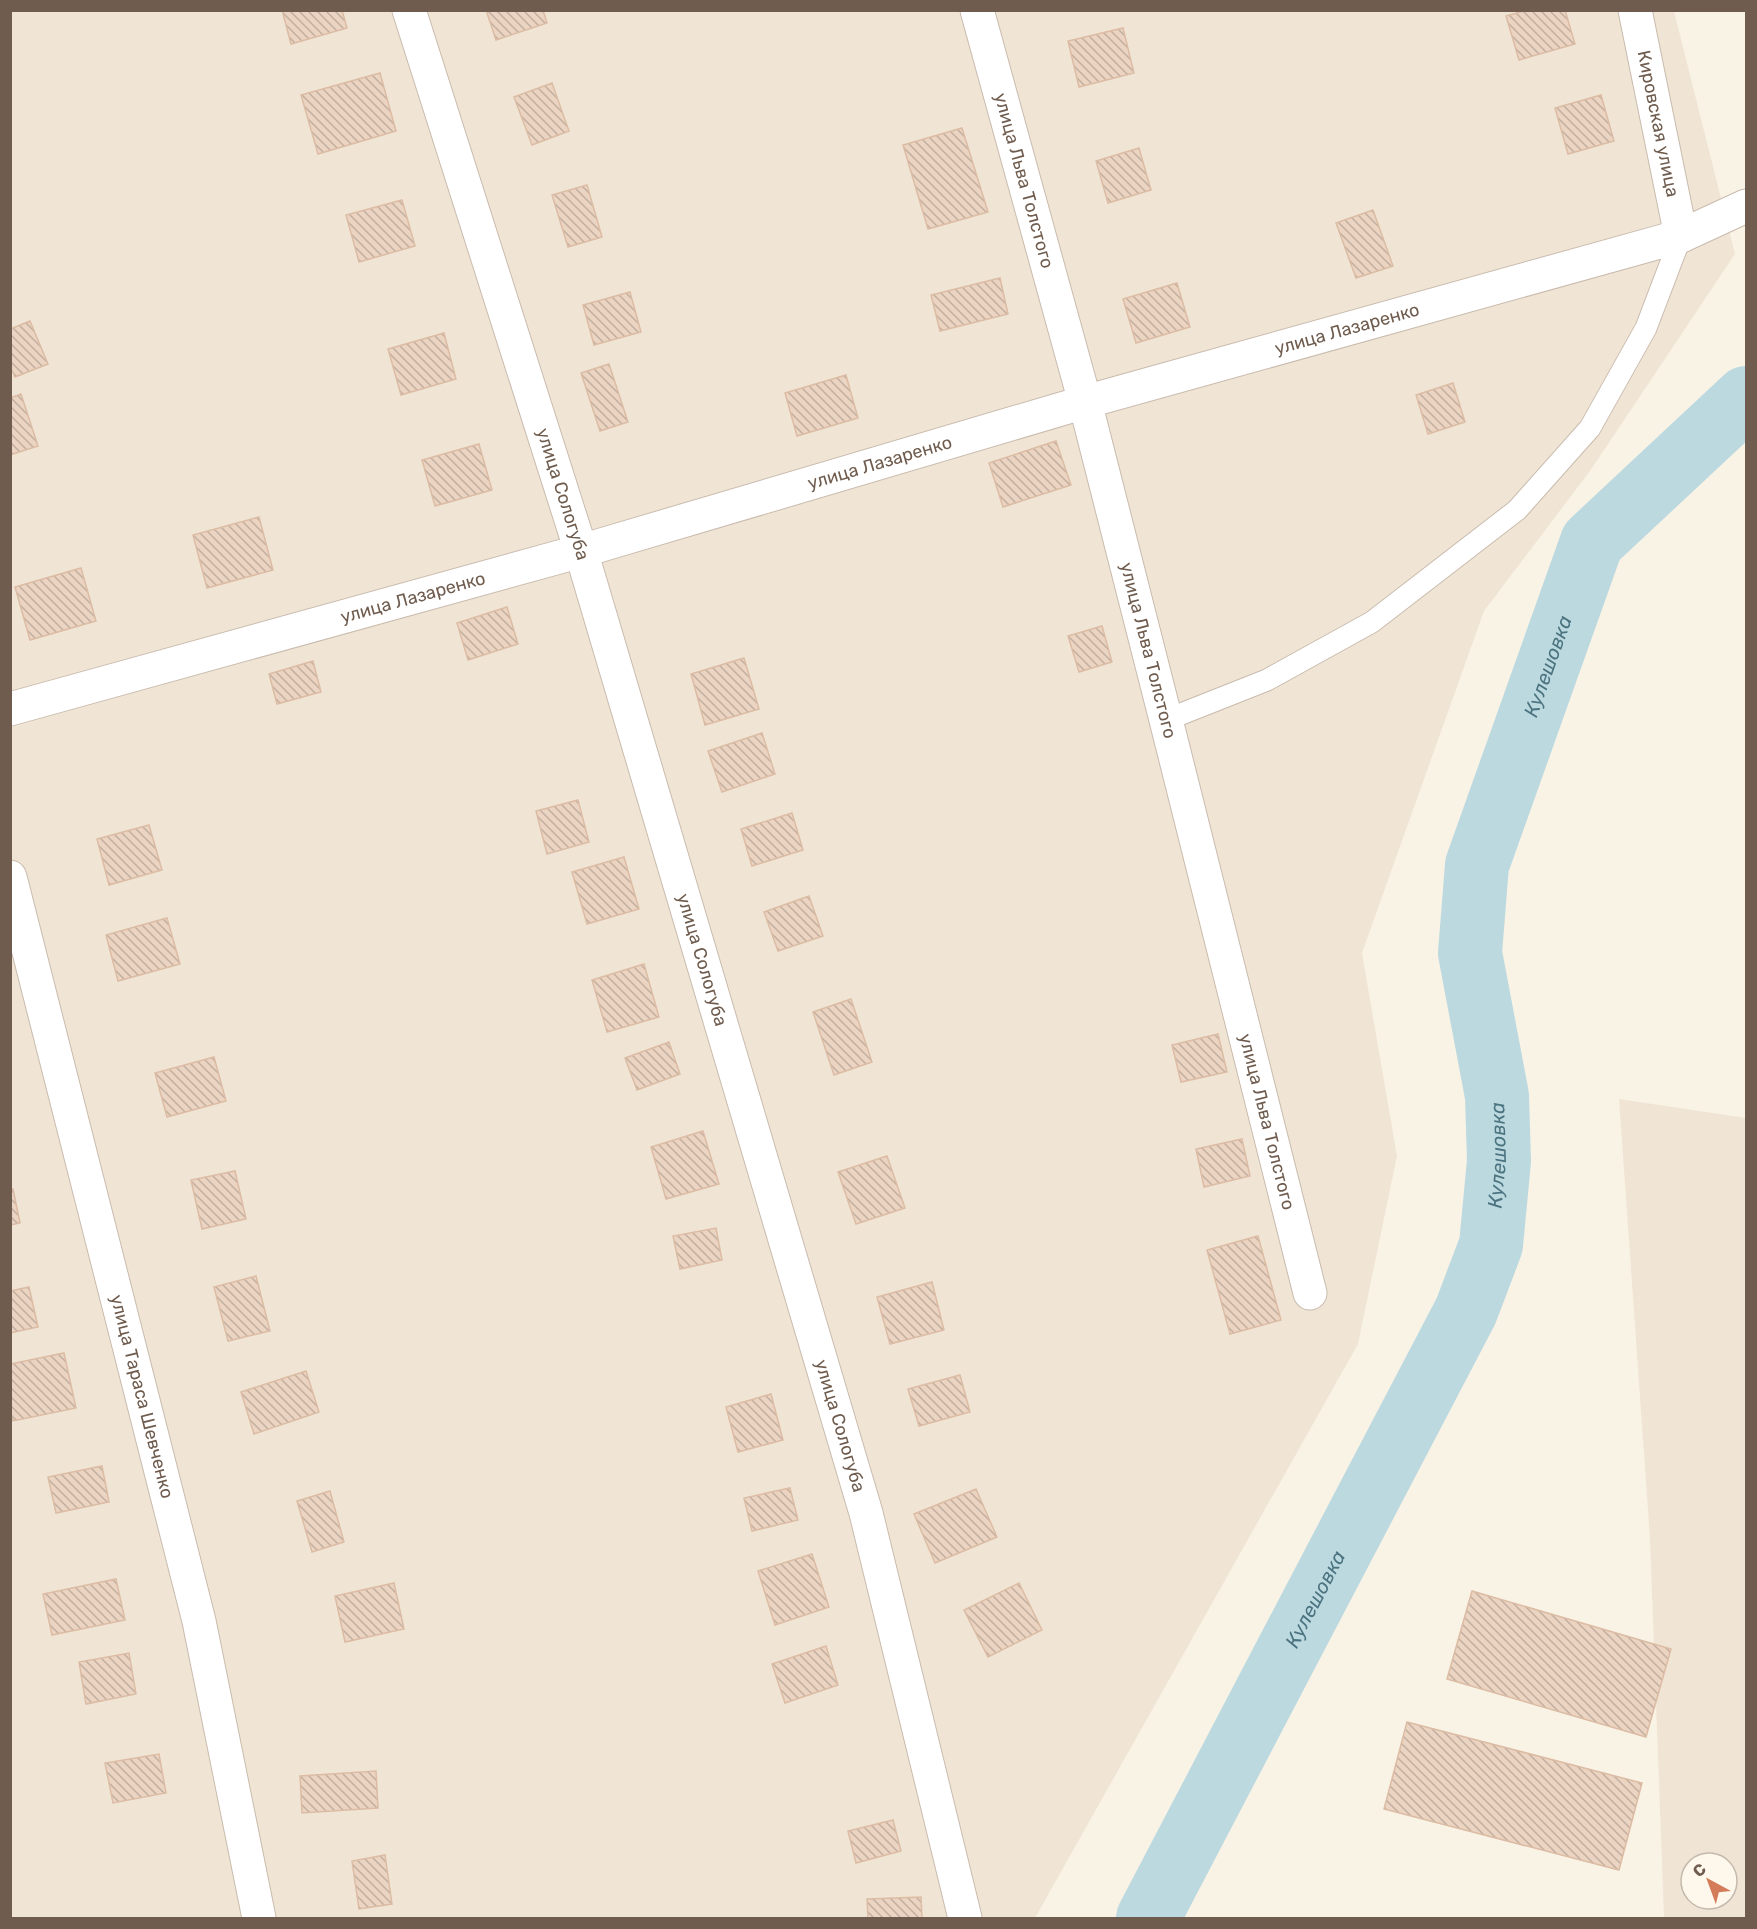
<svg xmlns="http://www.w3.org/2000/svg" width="1757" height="1929" font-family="Rubik,sans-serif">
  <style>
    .residential { fill: #f0e5d5; fill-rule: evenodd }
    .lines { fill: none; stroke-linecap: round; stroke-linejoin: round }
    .river { stroke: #bdd9e0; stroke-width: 64 }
    .building { fill: url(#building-back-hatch); stroke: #dcbca4; stroke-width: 1.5 }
    .lane-casing { stroke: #c9bbae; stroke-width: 23 }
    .street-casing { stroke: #c9bbae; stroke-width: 35 }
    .lane { stroke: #fff; stroke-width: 21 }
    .street { stroke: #fff; stroke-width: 33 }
    .labels { text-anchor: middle; stroke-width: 4.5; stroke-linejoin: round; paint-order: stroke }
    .street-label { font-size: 18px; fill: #6f5c4e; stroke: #fdf7ec }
    .water-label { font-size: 20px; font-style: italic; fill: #4b7480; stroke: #fdf7ec }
  </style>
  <defs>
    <pattern id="building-back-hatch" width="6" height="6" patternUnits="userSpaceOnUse" patternTransform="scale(1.5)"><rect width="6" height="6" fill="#ebd4c1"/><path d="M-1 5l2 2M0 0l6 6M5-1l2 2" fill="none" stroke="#c3af9f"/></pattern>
  </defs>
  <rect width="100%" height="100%" fill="#f9f3e6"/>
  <path class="residential" d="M11 11H1674L1735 254 1590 471 1484 611 1362 953 1397 1156 1358 1344 1035 1918H11Z
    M1619 1099 1746 1118V1918H1664L1650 1539ZM1691 1863H1727V1899H1691Z"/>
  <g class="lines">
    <path class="river" id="s1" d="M1148 1918 1466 1311 1491 1245 1499 1161 1497 1096 1470 953 1477 865 1592 542 1746 398"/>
  </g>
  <path class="building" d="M282 10H342L347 28 291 44Z
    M486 10H543L547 23 496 40Z
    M1527 10H1565L1575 44 1519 60 1506 16Z
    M1123 28 1134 73 1079 87 1068 41Z
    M380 73 396 131 318 154 301 95Z
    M552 83 569 131 532 145 514 97Z
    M1601 95 1614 141 1568 154 1555 108Z
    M962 128 988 212 928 229 903 145Z
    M1139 148 1151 190 1108 203 1096 161Z
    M587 185 602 237 568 247 552 195Z
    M402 200 415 246 359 262 346 215Z
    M1373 210 1393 266 1356 278 1336 223Z
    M1000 278 1008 314 940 331 931 295Z
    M1177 283 1190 327 1136 343 1123 299Z
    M630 292 641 332 594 345 583 305Z
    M30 321 48 364 15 377 10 366V329Z
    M444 333 456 379 401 395 388 349Z
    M609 364 628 422 600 431 581 373Z
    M846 375 858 418 797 436 785 393Z
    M1453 383 1465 422 1428 434 1416 395Z
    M21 394 38 446 10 455V398Z
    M1056 441 1071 485 1003 507 989 463Z
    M479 444 492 490 435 506 422 460Z
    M259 517 273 570 207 588 193 535Z
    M81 568 96 621 30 640 15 587Z
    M507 607 518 644 468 660 457 623Z
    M1102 626 1112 662 1079 672 1068 636Z
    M744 658 759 709 705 725 691 674Z
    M313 661 321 692 277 704 269 674Z
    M762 733 775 774 722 792 708 751Z
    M578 800 589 842 547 854 536 811Z
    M792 813 803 850 752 866 741 829Z
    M149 825 162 870 109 885 97 839Z
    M624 857 639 909 587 924 572 872Z
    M809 896 823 936 778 951 764 912Z
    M167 918 180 964 118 981 106 935Z
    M644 964 659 1017 607 1032 592 980Z
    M851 999 872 1062 834 1075 813 1012Z
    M1218 1034 1227 1072 1181 1082 1172 1045Z
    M669 1042 680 1074 637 1090 625 1058Z
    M214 1057 226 1101 167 1117 155 1073Z
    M703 1131 719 1184 666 1199 651 1147Z
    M1242 1139 1250 1176 1204 1187 1196 1149Z
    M887 1156 905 1208 856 1224 838 1172Z
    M235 1171 246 1219 202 1229 191 1180Z
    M10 1189H13L20 1223 10 1225Z
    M716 1228 722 1260 680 1269 673 1236Z
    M1258 1236 1281 1320 1230 1334 1207 1250Z
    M256 1276 270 1331 228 1341 214 1287Z
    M932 1282 944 1330 890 1344 877 1297Z
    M29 1287 38 1327 10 1333V1291Z
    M64 1353 76 1408 13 1421 10 1411V1364Z
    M306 1371 319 1412 254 1434 241 1392Z
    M960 1375 970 1412 919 1426 908 1389Z
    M771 1394 783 1440 738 1452 726 1407Z
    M102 1466 109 1502 56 1513 48 1477Z
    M790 1488 798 1520 752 1531 744 1498Z
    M976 1489 997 1537 935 1563 914 1514Z
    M330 1491 344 1542 312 1552 297 1501Z
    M812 1554 829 1607 775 1625 758 1571Z
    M116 1579 125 1620 52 1635 43 1594Z
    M394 1583 404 1629 345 1642 335 1596Z
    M1019 1583 1042 1630 988 1657 964 1610Z
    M1472 1591 1671 1649 1646 1737 1447 1679Z
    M826 1646 838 1685 785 1703 772 1664Z
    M129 1653 136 1694 86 1704 79 1662Z
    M1407 1722 1642 1783 1619 1870 1384 1809Z
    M159 1754 166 1793 113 1803 105 1763Z
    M376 1771 378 1808 302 1813 300 1776Z
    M893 1820 901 1851 856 1863 848 1831Z
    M385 1855 392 1904 359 1909 352 1861Z
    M921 1897 922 1918H868L867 1899Z"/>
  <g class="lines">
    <defs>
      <path id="lane" d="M1166 720 1267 680 1372 622 1517 510 1590 428 1646 328 1681 236"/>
      <g id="street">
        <path id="s2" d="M409 10 581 551 866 1513 965 1918"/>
        <path id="s3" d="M977 10 1085 402 1166 720 1310 1293"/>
        <path id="s4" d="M1635 10 1681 236"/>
        <path id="s5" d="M10 709 581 551 1085 402 1681 236 1746 206"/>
        <path id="s6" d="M10 877 199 1621 259 1918"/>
      </g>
    </defs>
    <use href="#lane" class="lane-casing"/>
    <use href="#street" class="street-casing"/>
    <use href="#lane" class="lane"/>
    <use href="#street" class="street"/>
  </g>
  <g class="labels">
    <g class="street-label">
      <text dy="6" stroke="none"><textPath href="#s4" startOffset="116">Кировская улица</textPath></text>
      <text dy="6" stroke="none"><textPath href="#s3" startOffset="177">улица Льва Толстого</textPath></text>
      <text dy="6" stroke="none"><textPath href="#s5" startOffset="1390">улица Лазаренко</textPath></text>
      <text dy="6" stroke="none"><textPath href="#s5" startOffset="904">улица Лазаренко</textPath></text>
      <text dy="6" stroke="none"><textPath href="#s2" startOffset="508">улица Сологуба</textPath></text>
      <text dy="6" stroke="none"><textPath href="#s5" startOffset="418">улица Лазаренко</textPath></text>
      <text dy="6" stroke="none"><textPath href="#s3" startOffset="663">улица Льва Толстого</textPath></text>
      <text dy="6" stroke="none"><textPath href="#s2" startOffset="994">улица Сологуба</textPath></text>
      <text dy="6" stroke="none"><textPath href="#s3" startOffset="1149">улица Льва Толстого</textPath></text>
      <text dy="6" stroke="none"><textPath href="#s6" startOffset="536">улица Тараса Шевченко</textPath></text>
      <text dy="6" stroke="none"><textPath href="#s2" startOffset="1480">улица Сологуба</textPath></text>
    </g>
    <g class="water-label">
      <text dy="7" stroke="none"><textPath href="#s1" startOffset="1350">Кулешовка</textPath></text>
      <text dy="7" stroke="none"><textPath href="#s1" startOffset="846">Кулешовка</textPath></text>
      <text dy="7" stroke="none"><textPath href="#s1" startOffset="360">Кулешовка</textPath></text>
    </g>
  </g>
  <rect width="1757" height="1929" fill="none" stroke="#6f5c4e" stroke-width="24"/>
  <g transform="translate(1709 1881) rotate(319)"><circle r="28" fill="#fdf7ec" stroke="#c4b9ad" stroke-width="1.5"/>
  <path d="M0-4.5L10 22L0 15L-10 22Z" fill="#d47c5a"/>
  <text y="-9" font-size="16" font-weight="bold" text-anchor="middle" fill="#6f5c4e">С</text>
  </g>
</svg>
